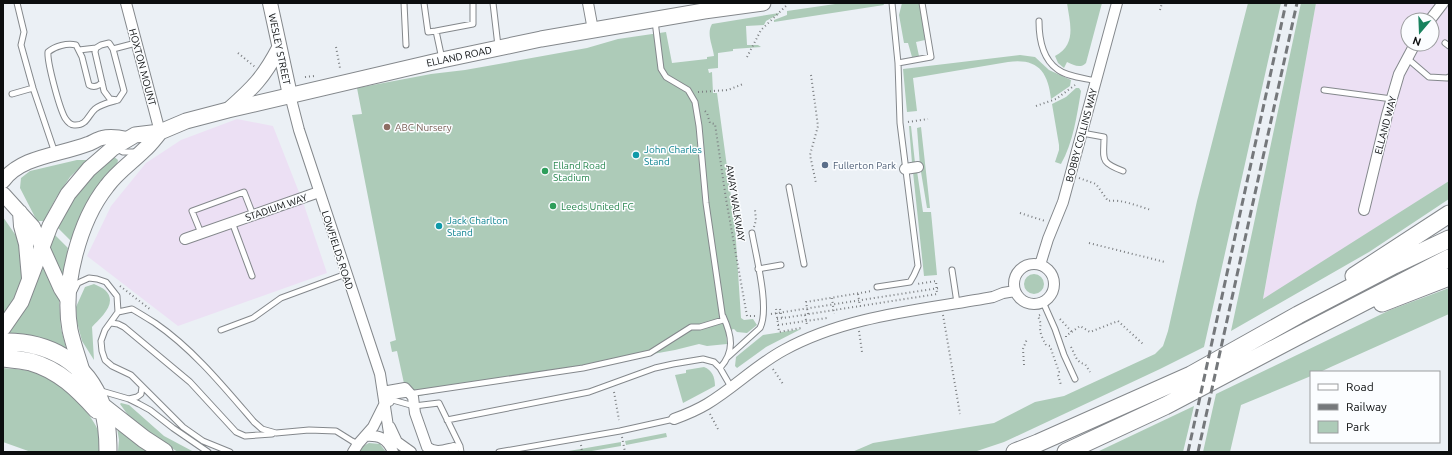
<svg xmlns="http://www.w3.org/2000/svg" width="1452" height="455" font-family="Ubuntu,sans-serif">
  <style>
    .industrial { fill: #ece0f4; fill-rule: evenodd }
    .green { fill: #adcbb8 }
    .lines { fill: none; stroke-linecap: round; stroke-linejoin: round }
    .lane-casing { stroke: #84888c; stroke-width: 7 }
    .street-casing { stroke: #84888c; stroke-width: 12 }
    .secondary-casing { stroke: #84888c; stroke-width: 16 }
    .primary-casing { stroke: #84888c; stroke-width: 17 }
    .highway-casing { stroke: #84888c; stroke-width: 19 }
    .path { stroke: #7c7f82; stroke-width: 2; stroke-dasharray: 1 3; stroke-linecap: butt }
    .lane { stroke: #fff; stroke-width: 5 }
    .street { stroke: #fff; stroke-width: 10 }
    .secondary { stroke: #fff; stroke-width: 14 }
    .primary { stroke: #fff; stroke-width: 15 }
    .highway { stroke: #fff; stroke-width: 17 }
    .rail { stroke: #75787b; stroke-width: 3; stroke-dasharray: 8 4; stroke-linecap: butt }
    .education-dot { fill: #8d6e63; stroke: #fbfdff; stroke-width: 1.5 }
    .culture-dot { fill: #0f9aa8; stroke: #fbfdff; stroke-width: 1.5 }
    .service-dot { fill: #5c6f8a; stroke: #fbfdff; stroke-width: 1.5 }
    .leisure-dot { fill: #2e9e5b; stroke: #fbfdff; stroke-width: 1.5 }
    .labels { text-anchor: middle; stroke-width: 3; stroke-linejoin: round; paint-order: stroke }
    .street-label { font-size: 10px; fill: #0c0e0f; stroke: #fbfdff }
    .education-label { font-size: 10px; fill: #785e54; stroke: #fbfdff; text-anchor: start }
    .culture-label { font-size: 10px; fill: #0d838f; stroke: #fbfdff; text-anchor: start }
    .leisure-label { font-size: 10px; fill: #27864d; stroke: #fbfdff; text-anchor: start }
    .service-label { font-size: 10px; fill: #4e5e75; stroke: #fbfdff; text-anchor: start }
  </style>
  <rect width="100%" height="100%" fill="#ebf0f5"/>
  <path class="industrial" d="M1316 3H1449V181L1263 300ZM1408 20H1432V44H1408Z
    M237 119 273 126 304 205 327 273 178 326 87 256 111 206 146 163 181 140Z"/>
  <path class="green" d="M842 3H883L884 5 774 22V20L787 15V11Z
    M902 3H920L925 40 916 42 919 56 912 57 908 43H904L899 15Z
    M1067 3H1102L1086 63C1080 69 1074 65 1067 62L1064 68 1058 63 1055 56C1077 44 1070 24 1067 3Z
    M1248 3H1281L1204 347 1160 369 1004 442 974 452H852L873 443 994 423 1035 402 1064 396 1155 354 1163 346 1168 331 1197 201Z
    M1301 3H1316L1263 299 1449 181V199L1369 252 1231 331Z
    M779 13V14L766 21 764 25 746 26 747 45H758L761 47 733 49V51L718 53V68L708 69 709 73 712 72 713 93H717L735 226 741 318 744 320 753 319 757 325 747 333 737 332 734 329 726 331 727 344 707 346 699 344 675 350 413 397 405 388 397 351 392 352 390 342 396 340 352 115 362 114 357 88 431 74 465 70 587 48 618 39 666 32 672 63 707 59V57L714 56C713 46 706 34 712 24Z
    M1020 55 1035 57 1049 70 1071 80 1070 86 1051 99C1048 71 1037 58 1008 62L913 78 917 111 907 112 903 69Z
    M1076 88H1079L1081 91C1077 115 1073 143 1061 164L1055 162 1059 150V145L1052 104 1066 97Z
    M909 126H911L915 163H912Z
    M921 127 930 208H927L920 166 917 128Z
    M113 156 118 160 117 165 85 208 76 227 71 241 56 226 77 190Z
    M77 160H88L70 177 56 198 44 221H37L20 188 21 178 30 171Z
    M917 171 923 212H931L937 275 924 276 913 172Z
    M3 217 19 240 24 264 19 290 3 319Z
    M53 233 68 248 62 278 48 249Z
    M45 263 59 298 61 329 67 351C45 339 30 335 5 333L32 290Z
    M1024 284a10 10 0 1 1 20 0a10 10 0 1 1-20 0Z
    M94 284C98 286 103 288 105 290 119 303 100 318 92 327L94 360 82 341 77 322 76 307 85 287Z
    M1449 288V314L1333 366 1320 372H1311V376L1241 405 1230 452H1203L1216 394 1390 310Z
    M801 329 766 347 737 368 735 366 736 357 763 335Z
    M704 367C712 370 715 377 715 386L683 403 675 375 686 373V370Z
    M3 368C17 369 33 370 45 376 65 387 97 416 101 440 102 444 101 448 101 452H31L3 442Z
    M121 403 129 405 164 436 194 452H178L146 432 128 415 120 404Z
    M1194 406 1183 452H1097Z
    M116 421 155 452 118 451 119 440Z
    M666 433 667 437 626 445 625 441Z
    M621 442V446L586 452H563Z
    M369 443 380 444 386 452H359L363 446Z"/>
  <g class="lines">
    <defs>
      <path id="lane" d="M17 3 24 32 21 45 33 88 55 153
        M404 3 406 45
        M424 3 428 32 436 31
        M493 3 498 46
        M1039 21C1039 39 1042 58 1057 69 1067 77 1084 78 1096 81
        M109 43 113 49 124 91 118 100 110 99 104 91 95 52 96 48 101 45Z
        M1445 43 1449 46
        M113 49 136 43
        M79 50 96 48
        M442 59 436 31 473 24V3
        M1408 59 1429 77 1447 78 1449 77
        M898 63 931 57 922 3
        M102 82C99 86 94 88 89 85L82 57 76 45C67 43 55 46 48 52 47 62 59 107 65 118 67 121 70 125 74 125 87 126 88 115 95 109 101 104 111 102 118 100
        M1324 90 1392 99
        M12 94 33 88
        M1082 133 1104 137C1104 159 1099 162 1123 171
        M117 149 123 152H136
        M789 187 804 264
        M232 222 252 276
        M201 233 192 211 244 192 253 215
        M758 269 781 265
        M952 270 957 303
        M877 287 910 282 914 275 918 266 900 123 898 63 892 3
        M74 291 78 283 89 278 97 279 106 282 117 296 118 312 105 330 101 341 102 351 105 360 112 366 131 375 183 427 203 441 230 452
        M1043 302 1055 329 1064 355 1075 379
        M118 312 132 309C139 313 147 318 155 323 193 349 224 387 254 422L262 429 276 433 309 430 336 431 352 441 358 444
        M723 316C732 336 735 351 720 368L731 387
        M111 323 118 324 124 327 190 382 236 432 245 436 272 434
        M221 330 253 318 281 298 346 274
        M728 357 760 328C770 309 756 256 752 233
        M98 390 129 399 139 404 150 410 173 428 208 452
        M388 397 583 368 650 353 691 327H700L723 320 706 203 699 126 695 102 688 90 666 77 661 69 655 21
        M129 399 137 397 141 394 142 387
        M389 399 414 406 439 403 460 446 461 452
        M447 420 589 392 655 368 673 364 703 359 714 362 720 368
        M499 452 620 431 674 419"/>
      <path id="street" d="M126 3 160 132
        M588 3 593 30
        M1430 20 1443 3
        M290 95 299 130 380 374 389 433 387 442
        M905 169 918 167
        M1364 210 1387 115 1399 74 1415 44
        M185 239 319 192
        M1014 284a20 20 0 1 1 40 0a20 20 0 1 1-40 0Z
        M1040 265 1048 239 1063 202 1117 3
        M389 401 388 391 405 388 413 397 415 413 427 447C435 454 445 450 454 448L452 452
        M674 419C685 415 697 410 707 404 734 388 756 365 784 350 848 315 923 310 993 297L1003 293 1015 291
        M390 427 397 442 411 452
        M365 436C379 435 387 438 393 452
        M353 452 358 444 373 427 384 405"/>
      <path id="secondary" d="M270 3 290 95
        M228 110C253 88 264 77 279 48
        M3 181C21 156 60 155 88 144 92 143 97 139 102 138 110 136 118 137 127 139
        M3 194 33 227 61 289 68 300
        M20 212 21 226 26 244 29 278"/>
      <path id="primary" d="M3 328 21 302 50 226 68 194 89 169 104 156 113 148 135 135 160 132 186 121 228 110 442 60 541 39 704 11 763 3
        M82 371C78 357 73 344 70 330 62 286 79 221 107 186 117 172 132 162 144 150 150 145 155 138 160 132"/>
      <path id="highway" d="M1354 276 1449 214
        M1382 303 1449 277
        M3 342C48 341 87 362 102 406 107 420 108 437 108 452
        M3 358C12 359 22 360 31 362 59 370 78 389 97 410
        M102 406 144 439 164 452
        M1015 452 1038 443 1191 375 1298 315 1394 265 1449 239
        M1066 452 1165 406 1298 336 1449 258"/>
    </defs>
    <use href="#lane" class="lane-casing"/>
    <use href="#street" class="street-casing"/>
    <use href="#secondary" class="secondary-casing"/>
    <use href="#primary" class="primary-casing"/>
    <use href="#highway" class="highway-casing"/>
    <path class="path" d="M1160 10 1162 3
      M336 47 340 68
      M238 53 255 67
      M747 57 761 30 787 5V3
      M811 75 818 126 810 155 816 183
      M305 77 315 76
      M698 92 728 90 743 84
      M1036 106 1056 99 1075 85
      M705 111 707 113 710 123 715 124 726 199 747 316H756
      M908 122 928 119
      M1079 178 1096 184 1108 201C1121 199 1138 206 1151 210
      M1020 213 1045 221
      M754 227 756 220 755 210
      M1089 243 1165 262
      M120 286 151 310
      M858 294 860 306
      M832 298 834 314
      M776 309 779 332 801 328
      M780 309 782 318
      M771 314 939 288
      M808 314 806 302 872 291
      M805 315 807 325
      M943 315 960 414
      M1040 315 1038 316 1041 324C1038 331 1043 339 1046 345L1050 346 1059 372 1058 375 1061 385
      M777 319 937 294 936 281 917 284
      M1060 319 1072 332
      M778 325 827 318
      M859 331 862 352
      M1066 337V336L1080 326 1090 332 1118 321 1143 344
      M1071 347C1075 354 1076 363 1085 364L1090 372
      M1024 365 1023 349 1027 339
      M773 369 783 384
      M614 392 619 420
      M710 414 719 431
      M622 437 625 452
      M581 445 582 452"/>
    <use href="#lane" class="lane"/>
    <use href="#street" class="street"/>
    <use href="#secondary" class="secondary"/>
    <use href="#primary" class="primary"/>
    <use href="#highway" class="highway"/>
    <path class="rail" d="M1188 452 1286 3
      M1198 452 1297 3"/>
  </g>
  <circle class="education-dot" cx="387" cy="127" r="4"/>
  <g class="culture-dot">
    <circle cx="636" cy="155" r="4"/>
    <circle cx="439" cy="226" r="4"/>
  </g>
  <circle class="service-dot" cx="825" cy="165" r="4"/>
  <g class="leisure-dot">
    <circle cx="545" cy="171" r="4"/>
    <circle cx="553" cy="206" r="4"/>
  </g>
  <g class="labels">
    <g class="street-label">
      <text transform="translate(280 49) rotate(78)" y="4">WESLEY STREET</text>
      <text transform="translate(459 56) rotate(-12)" y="4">ELLAND ROAD</text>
      <text transform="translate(143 67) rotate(75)" y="4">HOXTON MOUNT</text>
      <text transform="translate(1385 125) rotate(-75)" y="4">ELLAND WAY</text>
      <text transform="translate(1081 135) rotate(-75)" y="4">BOBBY COLLINS WAY</text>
      <text transform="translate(736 203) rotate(81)" y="4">AWAY WALKWAY</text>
      <text transform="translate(276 207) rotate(-19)" y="4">STADIUM WAY</text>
      <text transform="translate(338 250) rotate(72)" y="4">LOWFIELDS ROAD</text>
    </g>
    <g class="education-label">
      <text x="395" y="131">ABC Nursery</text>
    </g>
    <g class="culture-label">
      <text x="644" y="153">John Charles<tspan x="644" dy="12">Stand</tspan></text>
      <text x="447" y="224">Jack Charlton<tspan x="447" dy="12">Stand</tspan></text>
    </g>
    <g class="leisure-label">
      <text x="553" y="169">Elland Road<tspan x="553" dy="12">Stadium</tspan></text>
      <text x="561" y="210">Leeds United FC</text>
    </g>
    <g class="service-label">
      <text x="833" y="169">Fullerton Park</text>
    </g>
  </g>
  <rect width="1452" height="455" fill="none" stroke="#0c0e0f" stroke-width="8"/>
  <rect x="1310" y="371" width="130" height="72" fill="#fbfdff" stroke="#9b9d9f"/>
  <rect x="1318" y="384" width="20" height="6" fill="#ffffff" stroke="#9b9d9f"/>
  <text x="1346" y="391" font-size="12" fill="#0c0e0f">Road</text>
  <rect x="1318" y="404" width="20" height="6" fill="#75787b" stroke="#9b9d9f"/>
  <text x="1346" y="411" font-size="12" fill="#0c0e0f">Railway</text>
  <rect x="1318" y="421" width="20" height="12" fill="#adcbb8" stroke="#9b9d9f"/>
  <text x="1346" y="431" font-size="12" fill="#0c0e0f">Park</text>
  <g transform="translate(1420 32) rotate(199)"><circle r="19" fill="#fbfdff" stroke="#9b9d9f"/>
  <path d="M0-3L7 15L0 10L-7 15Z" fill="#18825e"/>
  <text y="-6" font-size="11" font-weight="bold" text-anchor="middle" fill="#0c0e0f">N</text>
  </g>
</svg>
